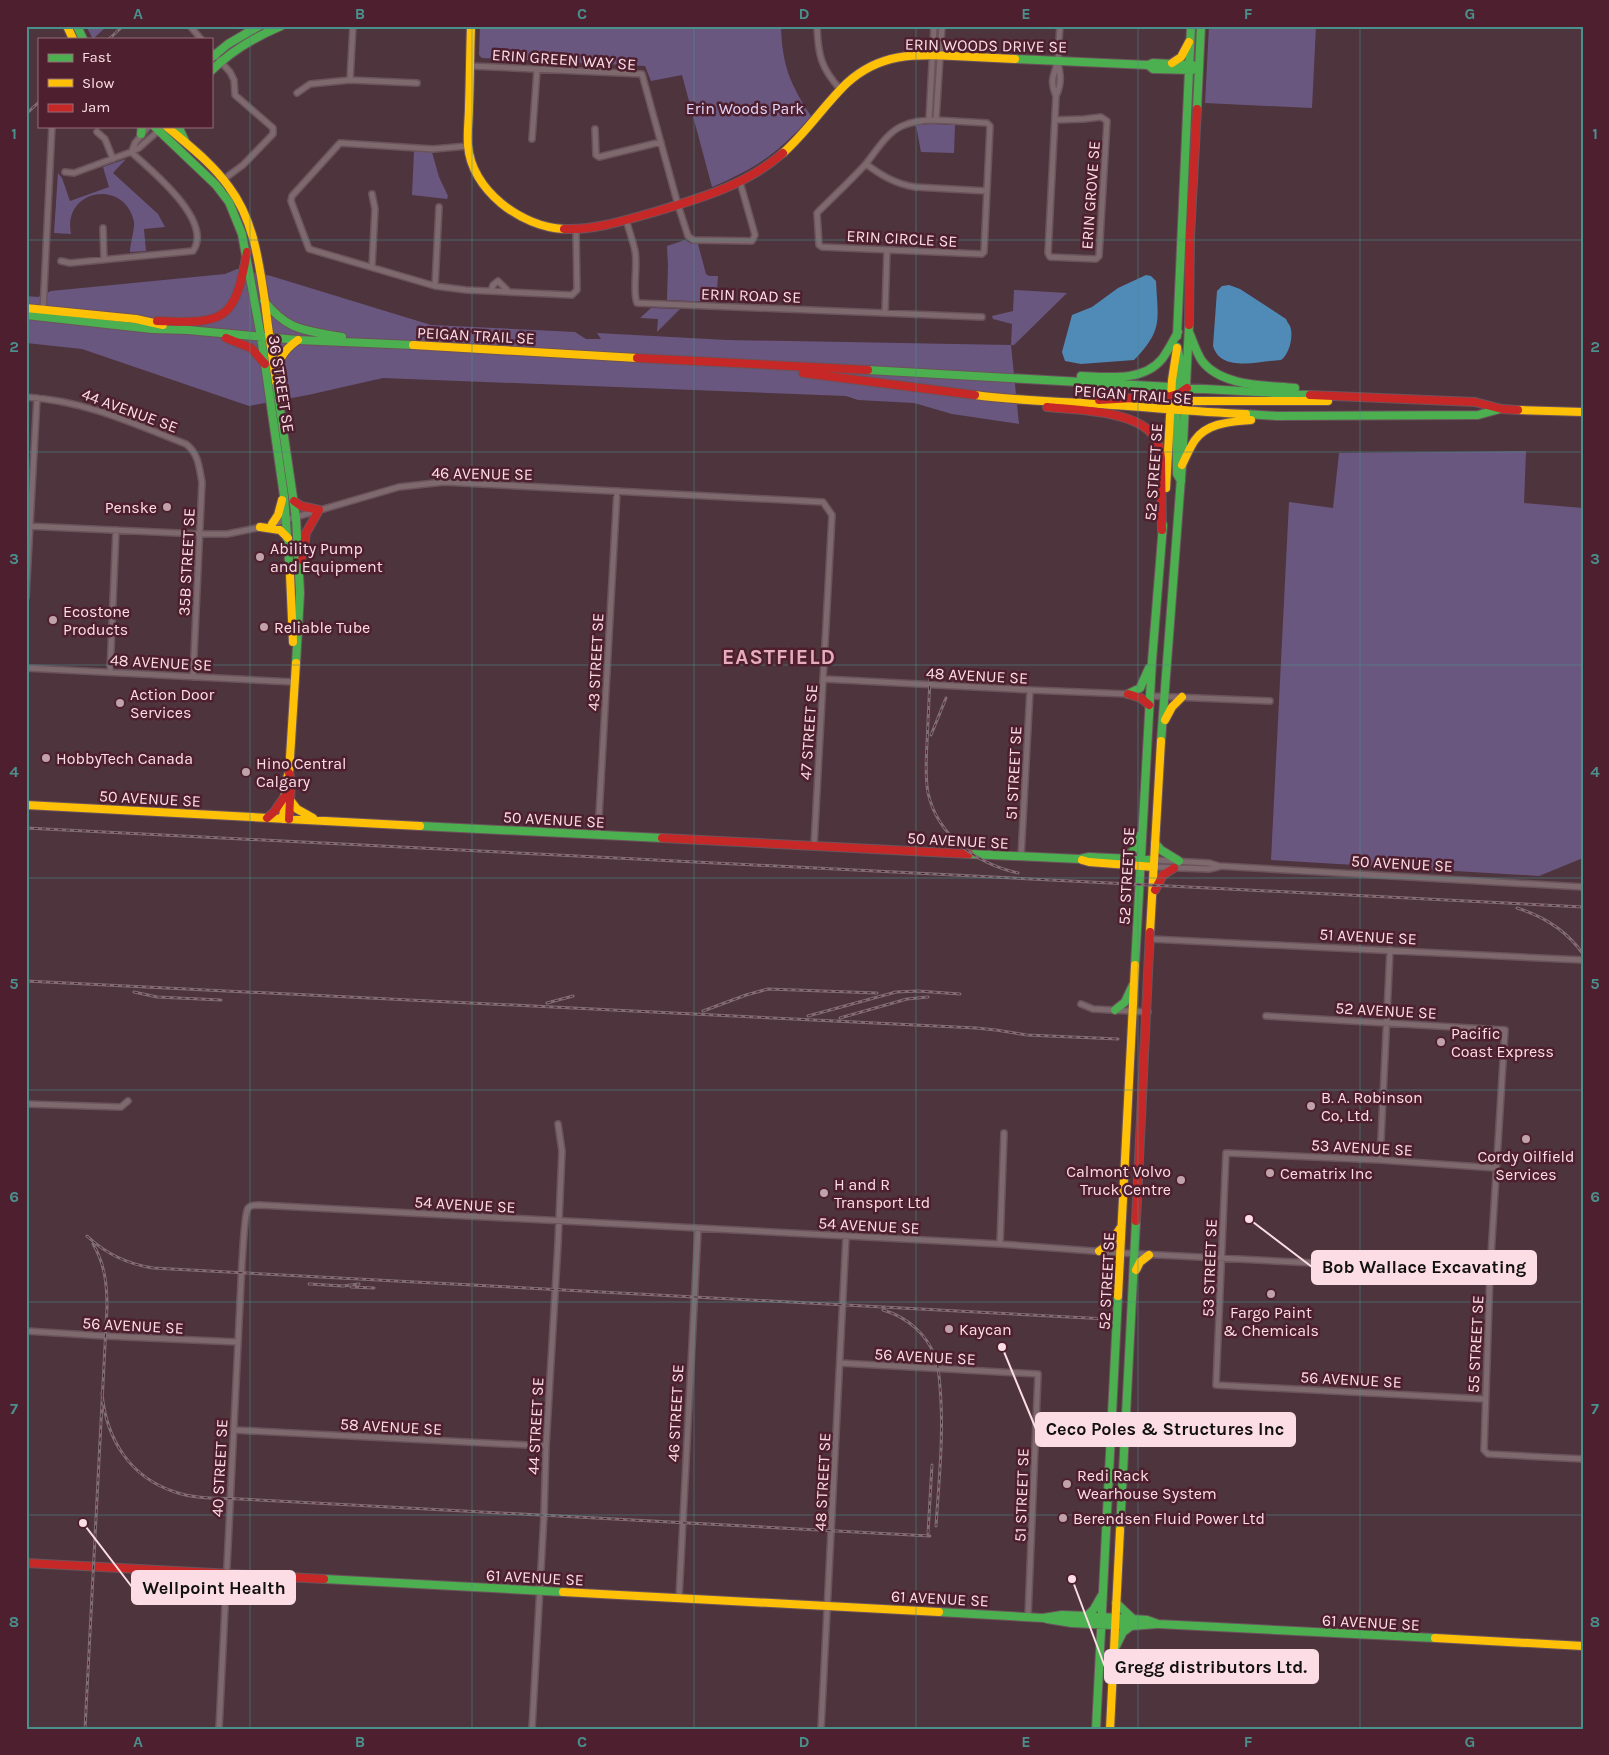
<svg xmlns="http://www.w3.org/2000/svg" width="1609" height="1755" font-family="Karla,sans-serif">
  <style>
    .green { fill: #6a5780 }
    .water { fill: #508bb8 }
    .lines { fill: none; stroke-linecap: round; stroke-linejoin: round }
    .street-casing { stroke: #6b535b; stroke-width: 8 }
    .fast-casing { stroke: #6b535b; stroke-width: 10 }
    .slow-casing { stroke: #6b535b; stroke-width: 10 }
    .jam-casing { stroke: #6b535b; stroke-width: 10 }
    .street { stroke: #7d696e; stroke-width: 5 }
    .fast { stroke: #4caf50; stroke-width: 8 }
    .slow { stroke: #ffc107; stroke-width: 8 }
    .jam { stroke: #c62828; stroke-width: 8 }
    .rail-casing { stroke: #7f6d73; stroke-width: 3 }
    .rail { stroke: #4e202f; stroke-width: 1; stroke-dasharray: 4; stroke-linecap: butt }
    .grid { fill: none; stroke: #4a908c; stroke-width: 1; stroke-opacity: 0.55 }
    .poi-dot { fill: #bfa2aa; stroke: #4e202f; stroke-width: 2 }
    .labels { text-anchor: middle; stroke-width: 5; stroke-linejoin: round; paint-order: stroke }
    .street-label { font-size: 16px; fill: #fcdde5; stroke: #4e202f }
    .park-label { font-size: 16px; fill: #e1d4f8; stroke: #4e202f }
    .poi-label { font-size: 16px; fill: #fcdde5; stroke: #4e202f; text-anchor: start }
    .district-label { font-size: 21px; font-weight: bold; letter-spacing: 1px; fill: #e6acbb; stroke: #4e202f }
    .leader { fill: none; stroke: #fcdde5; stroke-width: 2 }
    .callout-dot { fill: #fcdde5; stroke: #4e202f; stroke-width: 2 }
    .callout { fill: #fcdde5; stroke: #fcdde5; stroke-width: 2 }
    .callout-label { font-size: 18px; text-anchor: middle; font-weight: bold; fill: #111 }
    .neatline { fill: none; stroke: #4a908c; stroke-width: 2 }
    .grid-label { font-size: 16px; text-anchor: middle; font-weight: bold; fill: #4a908c }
  </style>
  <rect width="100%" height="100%" fill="#4e343d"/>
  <path class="green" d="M86 26H107L93 39Z
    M480 26H781C782 65 790 84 811 116 779 153 756 168 712 187L682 75 651 81 645 66 482 58 479 55Z
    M1209 26H1316L1312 108 1205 103Z
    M932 124 955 125 954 153 921 152 916 125Z
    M414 151 432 152 439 177 448 196 447 199 412 195Z
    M126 159 113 173 158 214 165 227 144 229 146 251 130 252C130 244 135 228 134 222 125 178 62 189 71 234L54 233 58 173 62 178 70 201 109 187 103 167Z
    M685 240 692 244H698L706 274 709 276H718L716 302 667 300 668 265 667 246Z
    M237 269 271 276 431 325 575 332 586 339H601L597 333 727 340 1011 345 1012 324 993 319 992 316 1013 311 1014 290 1067 293 1014 345H1011L1019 424 952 414 914 403 858 400 846 396 383 378 308 395 249 406 82 349 26 343V296L38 297 51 291 225 274Z
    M651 308 680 309 657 332 658 319 640 318Z
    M1526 451 1524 503 1583 508V858L1539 876 1271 860 1289 502 1333 508 1339 453Z"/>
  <path class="water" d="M1146 275 1151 276 1156 281C1158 321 1163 330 1134 360L1081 364 1065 361 1062 352 1072 315 1092 307 1118 288Z
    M1229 285 1240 289 1286 319C1287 322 1289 324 1290 326 1294 336 1289 355 1281 360 1260 361 1221 373 1213 346L1217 291 1222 286Z"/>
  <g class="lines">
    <defs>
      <path id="street" d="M190 26 201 39
        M817 26C818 55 821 68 840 89
        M211 51 230 72 234 80 235 95 273 128V134L243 165 224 179
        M470 66 642 74 678 205 688 236 693 240 752 241 755 235 740 182
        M350 80 353 26
        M297 93 310 84 350 80 417 83
        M1056 96C1048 76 1056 75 1058 58 1059 47 1059 37 1060 26
        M929 120 934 26
        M936 120 987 123 990 126 984 252 982 254 822 247 819 245 817 213C833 197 849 182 864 166 876 152 885 134 902 126 913 121 924 120 936 120Z
        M936 120 942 26
        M1055 120 1084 119 1101 117 1107 121 1099 256 1096 259 1050 257 1048 253 1056 96C1062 83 1061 74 1057 60
        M595 129 596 155 599 157 661 142
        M97 132 105 139 113 159
        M532 139 537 70
        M468 146 433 149 340 143 292 196 291 201 309 249 435 286 466 290 572 295 577 290 576 230
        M132 151 135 143 149 126
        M866 164C882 176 896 184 915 187L987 191
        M65 172 74 173 131 152 139 148 158 131
        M626 220C629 230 633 241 635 251 638 266 632 292 637 303L982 317
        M103 228 104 260
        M61 261 70 263 193 251C214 221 151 170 131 152
        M372 267 375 209 372 194
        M435 286 439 207
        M491 291 493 285 498 281 509 292
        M43 311 52 126
        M885 313 887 250
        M26 397C86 401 132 423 186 444 199 454 199 468 202 482L193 677
        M272 524 399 487 444 482 823 502 832 515 814 846
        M26 526 199 534H227L262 527
        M26 597 37 398
        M26 668 294 682
        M110 672 116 530
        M824 679 1030 690 1128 694
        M1150 696 1270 701
        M598 834 617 491
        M1021 857 1030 690
        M1154 860 1209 863 1219 866 1583 887
        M1154 867 1209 869 1218 867
        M1151 939 1583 960
        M1081 1004 1093 1009 1148 1012
        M1266 1016 1505 1030 1490 1272 1484 1450 1488 1454 1583 1459
        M26 1104 121 1107 128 1101
        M1380 1160 1390 950
        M1000 1244 1004 1133
        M26 1331 105 1336 238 1342
        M840 1363 1038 1374 1028 1617
        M1485 1399 1216 1385 1226 1153 1380 1160 1496 1168
        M234 1430 546 1446
        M679 1598 698 1229
        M219 1729 242 1262C243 1253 244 1214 248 1208 251 1205 255 1205 259 1205L1000 1244 1121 1253 1490 1272
        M532 1729 544 1515 546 1446 558 1243 562 1151 558 1124
        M821 1729 846 1237"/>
      <path id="fast" d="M77 26 83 39
        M211 58 228 44 259 26
        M1015 59 1148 65 1153 63 1192 65
        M1148 65 1153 69 1192 70
        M211 71C231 51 255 37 281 26
        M1197 109 1201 26
        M154 126 216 185 229 202 242 234 261 337 284 496 290 574
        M178 126 185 141
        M141 134 142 126
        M264 301C289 332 305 330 342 337
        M26 315 152 329 188 330 298 340 413 345
        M1189 332C1193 341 1196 352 1202 361 1222 387 1266 385 1295 388
        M1177 336 1191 26
        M1177 347 1180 360V393
        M868 370 1310 395
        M1081 376C1108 377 1143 382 1162 359 1168 351 1173 341 1178 332
        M276 382 296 518 300 593 296 663
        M1176 407 1177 474 1181 481
        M1246 414 1277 416 1478 415 1500 409
        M1128 694 1140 688 1149 668
        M1161 741 1182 465 1189 325
        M420 826 662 838
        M1155 843 1161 850 1179 861
        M969 854 1080 859 1089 857 1154 860
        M1123 859 1133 851 1139 836
        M1135 965 1152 661 1163 525
        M1115 1010 1125 1002 1133 985
        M1120 1530 1136 1221
        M324 1579 563 1592
        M1116 1603 1133 1619
        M939 1612 1043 1618 1062 1615 1087 1616 1147 1620 1158 1624 1435 1638
        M1087 1616 1094 1609 1102 1595
        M1047 1619 1072 1623 1131 1626 1157 1624
        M1116 1646 1123 1632 1131 1626
        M1096 1729 1118 1296"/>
      <path id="slow" d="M67 26 73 39
        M471 26C470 53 470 80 469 106 469 119 467 132 468 145 471 190 521 227 564 229
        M1172 63 1181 57 1189 42
        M166 126C188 145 212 163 229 187 254 220 259 263 265 302 268 329 272 355 276 382
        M783 153C807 132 824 105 847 83 880 53 914 54 954 56 975 57 995 58 1015 59
        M26 308 136 319 163 325
        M413 345 637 358
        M276 380C278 361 282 351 298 340
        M975 395C1011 400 1046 401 1082 403 1137 406 1192 412 1246 414
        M1171 410 1193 401H1328
        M1518 410 1583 412
        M1182 465C1186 457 1190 447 1195 440 1208 422 1232 422 1251 420
        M1166 488 1172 380 1177 348
        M272 524 278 515 282 500
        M260 527 280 530 288 538
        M290 574 293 642
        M1165 720 1172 707 1182 697
        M290 800 297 809 313 818
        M26 805 420 826
        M283 819 286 780 289 773 296 663
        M1082 860 1089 862 1154 867
        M1150 932 1161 741
        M1099 1251 1110 1244 1121 1227
        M1136 1270 1140 1262 1149 1255
        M1118 1296 1135 965
        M563 1592 939 1612
        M1435 1638 1583 1646
        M1110 1729 1120 1530"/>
      <path id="jam" d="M564 229C595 230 622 221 651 213 698 199 745 186 783 153
        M157 321C225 324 235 321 247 252
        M1189 325 1190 236 1197 109
        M226 338 251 348 265 364
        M637 358 868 370
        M803 373 975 395
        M1310 395 1475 402 1502 409 1518 410
        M1099 400 1171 396 1180 393 1187 388
        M1047 407C1076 410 1135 410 1154 436 1159 442 1160 450 1161 458L1162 530
        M294 501 301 506 319 510 306 533 302 560
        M1128 694 1141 698 1149 705
        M289 773 291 781 289 819
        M267 818 274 812 285 796
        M662 838 969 854
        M1155 890 1163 875 1174 868
        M1136 1221 1150 932
        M26 1563 324 1579"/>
    </defs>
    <use href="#street" class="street-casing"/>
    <use href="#fast" class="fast-casing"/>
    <use href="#slow" class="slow-casing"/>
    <use href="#jam" class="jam-casing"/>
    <use href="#street" class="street"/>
    <use href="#fast" class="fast"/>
    <use href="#slow" class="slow"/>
    <use href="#jam" class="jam"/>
    <defs>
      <path id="rail" d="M109 39 123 26
        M26 114 39 102
        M930 678C929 700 928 722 927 743 926 760 925 777 928 793 938 837 978 864 1018 873
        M931 735 946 698
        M26 828 1583 907
        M1517 908C1543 916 1567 931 1583 954
        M26 981 976 1028 996 1030 1027 1035 1118 1039
        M134 992 157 997 221 1000
        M547 1003 573 996
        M703 1011 746 995 768 989 877 993
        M808 1016 896 992 918 991 960 994
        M840 1018 907 999 928 997
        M87 1236C106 1254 127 1264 153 1268L1107 1319
        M309 1284 343 1286 359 1284
        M351 1287 374 1288
        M883 1310C907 1317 927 1334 935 1357 939 1367 939 1377 940 1387 944 1433 939 1480 936 1526
        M102 1393C106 1438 129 1477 175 1492 195 1499 218 1498 240 1499L930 1536
        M928 1533 932 1465
        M85 1729 107 1307C107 1285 105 1264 93 1244"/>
    </defs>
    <use href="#rail" class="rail-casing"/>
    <use href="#rail" class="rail"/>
  </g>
  <path class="grid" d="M250 26V1729M472 26V1729M694 26V1729M916 26V1729M1138 26V1729M1360 26V1729M26 240H1583M26 452H1583M26 665H1583M26 878H1583M26 1090H1583M26 1302H1583M26 1515H1583"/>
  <g class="poi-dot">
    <circle cx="167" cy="507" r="5"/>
    <circle cx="260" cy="557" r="5"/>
    <circle cx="53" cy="620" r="5"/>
    <circle cx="264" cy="627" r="5"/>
    <circle cx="120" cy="703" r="5"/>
    <circle cx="46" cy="758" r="5"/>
    <circle cx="246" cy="772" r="5"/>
    <circle cx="1441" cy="1042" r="5"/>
    <circle cx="1311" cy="1106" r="5"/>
    <circle cx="1526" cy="1139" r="5"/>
    <circle cx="1270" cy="1173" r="5"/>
    <circle cx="1181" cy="1180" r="5"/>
    <circle cx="824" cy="1193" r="5"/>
    <circle cx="1271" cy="1294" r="5"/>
    <circle cx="949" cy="1329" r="5"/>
    <circle cx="1067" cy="1484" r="5"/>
    <circle cx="1063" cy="1518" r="5"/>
  </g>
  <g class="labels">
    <g class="street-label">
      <text transform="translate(986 45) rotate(1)" y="6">ERIN WOODS DRIVE SE</text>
      <text transform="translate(564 59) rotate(4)" y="6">ERIN GREEN WAY SE</text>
      <text transform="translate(1090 195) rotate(-86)" y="6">ERIN GROVE SE</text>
      <text transform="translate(902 238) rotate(3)" y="6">ERIN CIRCLE SE</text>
      <text transform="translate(751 295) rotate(2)" y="6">ERIN ROAD SE</text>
      <text transform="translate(476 335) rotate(3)" y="6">PEIGAN TRAIL SE</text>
      <text transform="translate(282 384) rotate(81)" y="6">36 STREET SE</text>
      <text transform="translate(1133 394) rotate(4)" y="6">PEIGAN TRAIL SE</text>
      <text transform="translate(130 410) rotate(20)" y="6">44 AVENUE SE</text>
      <text transform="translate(1153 472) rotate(-86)" y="6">52 STREET SE</text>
      <text transform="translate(482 473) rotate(1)" y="6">46 AVENUE SE</text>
      <text transform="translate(186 562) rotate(-87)" y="6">35B STREET SE</text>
      <text transform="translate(161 662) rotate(3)" y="6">48 AVENUE SE</text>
      <text transform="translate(595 662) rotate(-87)" y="6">43 STREET SE</text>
      <text transform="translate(977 675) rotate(3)" y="6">48 AVENUE SE</text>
      <text transform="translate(808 732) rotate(-86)" y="6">47 STREET SE</text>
      <text transform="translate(1013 773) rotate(-87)" y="6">51 STREET SE</text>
      <text transform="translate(150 798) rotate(3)" y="6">50 AVENUE SE</text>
      <text transform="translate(554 819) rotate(3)" y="6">50 AVENUE SE</text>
      <text transform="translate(958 840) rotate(3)" y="6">50 AVENUE SE</text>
      <text transform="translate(1402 863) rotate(3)" y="6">50 AVENUE SE</text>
      <text transform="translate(1126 876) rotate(-87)" y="6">52 STREET SE</text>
      <text transform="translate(1368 936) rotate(3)" y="6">51 AVENUE SE</text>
      <text transform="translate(1386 1010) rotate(3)" y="6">52 AVENUE SE</text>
      <text transform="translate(1362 1147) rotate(3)" y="6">53 AVENUE SE</text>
      <text transform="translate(465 1204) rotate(3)" y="6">54 AVENUE SE</text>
      <text transform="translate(869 1225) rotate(3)" y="6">54 AVENUE SE</text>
      <text transform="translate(1209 1268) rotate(-88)" y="6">53 STREET SE</text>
      <text transform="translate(1106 1281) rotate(-87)" y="6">52 STREET SE</text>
      <text transform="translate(133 1325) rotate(3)" y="6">56 AVENUE SE</text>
      <text transform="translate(1475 1344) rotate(-87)" y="6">55 STREET SE</text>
      <text transform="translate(925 1356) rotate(3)" y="6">56 AVENUE SE</text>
      <text transform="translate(1351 1379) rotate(3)" y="6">56 AVENUE SE</text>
      <text transform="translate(675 1413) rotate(-87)" y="6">46 STREET SE</text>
      <text transform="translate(391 1426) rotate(3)" y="6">58 AVENUE SE</text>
      <text transform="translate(535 1426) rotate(-87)" y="6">44 STREET SE</text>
      <text transform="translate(219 1468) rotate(-87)" y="6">40 STREET SE</text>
      <text transform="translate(822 1482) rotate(-87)" y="6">48 STREET SE</text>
      <text transform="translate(1021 1495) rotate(-88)" y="6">51 STREET SE</text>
      <text transform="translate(535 1577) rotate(3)" y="6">61 AVENUE SE</text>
      <text transform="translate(940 1598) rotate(3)" y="6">61 AVENUE SE</text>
      <text transform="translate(1371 1622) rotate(3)" y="6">61 AVENUE SE</text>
    </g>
    <g class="park-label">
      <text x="745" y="114">Erin Woods Park</text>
    </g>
    <g class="poi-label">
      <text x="157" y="513" text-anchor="end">Penske</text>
      <text x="270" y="554">Ability Pump<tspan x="270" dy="18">and Equipment</tspan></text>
      <text x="63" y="617">Ecostone<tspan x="63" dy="18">Products</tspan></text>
      <text x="274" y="633">Reliable Tube</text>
      <text x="130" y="700">Action Door<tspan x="130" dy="18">Services</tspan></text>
      <text x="56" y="764">HobbyTech Canada</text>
      <text x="256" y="769">Hino Central<tspan x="256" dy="18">Calgary</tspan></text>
      <text x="1451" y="1039">Pacific<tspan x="1451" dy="18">Coast Express</tspan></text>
      <text x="1321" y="1103">B. A. Robinson<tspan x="1321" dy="18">Co, Ltd.</tspan></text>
      <text x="1526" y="1162" text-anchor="middle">Cordy Oilfield<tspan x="1526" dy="18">Services</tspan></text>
      <text x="1171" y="1177" text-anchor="end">Calmont Volvo<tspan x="1171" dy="18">Truck Centre</tspan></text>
      <text x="1280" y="1179">Cematrix Inc</text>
      <text x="834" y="1190">H and R<tspan x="834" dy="18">Transport Ltd</tspan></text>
      <text x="1271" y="1318" text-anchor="middle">Fargo Paint<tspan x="1271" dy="18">&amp; Chemicals</tspan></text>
      <text x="959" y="1335">Kaycan</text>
      <text x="1077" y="1481">Redi Rack<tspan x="1077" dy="18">Wearhouse System</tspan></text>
      <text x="1073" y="1524">Berendsen Fluid Power Ltd</text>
    </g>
    <g class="district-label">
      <text x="779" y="664">EASTFIELD</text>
    </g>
  </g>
  <path class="leader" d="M1249 1219L1312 1267M1002 1347L1036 1429M83 1523L132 1587M1072 1579L1105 1667"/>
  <g class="callout-dot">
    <circle cx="1249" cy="1219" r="5"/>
    <circle cx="1002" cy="1347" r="5"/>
    <circle cx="83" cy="1523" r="5"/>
    <circle cx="1072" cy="1579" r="5"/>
  </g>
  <g class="callout">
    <rect x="1312" y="1251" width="224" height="33" rx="5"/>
    <rect x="1036" y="1413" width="259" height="33" rx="5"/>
    <rect x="132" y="1571" width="163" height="33" rx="5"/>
    <rect x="1105" y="1650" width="213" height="33" rx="5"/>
  </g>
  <g class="callout-label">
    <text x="1424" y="1273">Bob Wallace Excavating</text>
    <text x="1165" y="1435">Ceco Poles &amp; Structures Inc</text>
    <text x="214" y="1594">Wellpoint Health</text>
    <text x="1211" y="1673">Gregg distributors Ltd.</text>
  </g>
  <rect width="1609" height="1755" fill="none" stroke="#4e202f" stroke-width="55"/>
  <rect x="38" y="38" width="175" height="90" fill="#4e202f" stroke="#946c78"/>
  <rect x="48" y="54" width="25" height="8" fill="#4caf50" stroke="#946c78"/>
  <text x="82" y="62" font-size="15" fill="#fcdde5">Fast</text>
  <rect x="48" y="79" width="25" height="8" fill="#ffc107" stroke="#946c78"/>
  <text x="82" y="88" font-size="15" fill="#fcdde5">Slow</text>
  <rect x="48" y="104" width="25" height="8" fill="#c62828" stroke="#946c78"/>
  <text x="82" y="112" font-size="15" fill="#fcdde5">Jam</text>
  <rect x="28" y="28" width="1554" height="1700" class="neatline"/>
  <g class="grid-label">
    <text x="138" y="19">A</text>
    <text x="360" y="19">B</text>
    <text x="582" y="19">C</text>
    <text x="804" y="19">D</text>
    <text x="1026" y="19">E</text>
    <text x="1248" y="19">F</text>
    <text x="1470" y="19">G</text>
    <text x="14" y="139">1</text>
    <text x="1595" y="139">1</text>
    <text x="14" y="352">2</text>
    <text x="1595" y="352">2</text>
    <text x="14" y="564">3</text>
    <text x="1595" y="564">3</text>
    <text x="14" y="777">4</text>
    <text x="1595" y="777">4</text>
    <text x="14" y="989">5</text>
    <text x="1595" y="989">5</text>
    <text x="14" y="1202">6</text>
    <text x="1595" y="1202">6</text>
    <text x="14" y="1414">7</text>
    <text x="1595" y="1414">7</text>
    <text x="14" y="1627">8</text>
    <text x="1595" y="1627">8</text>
    <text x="138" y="1747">A</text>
    <text x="360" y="1747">B</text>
    <text x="582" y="1747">C</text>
    <text x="804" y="1747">D</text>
    <text x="1026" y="1747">E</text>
    <text x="1248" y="1747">F</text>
    <text x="1470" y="1747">G</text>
  </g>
</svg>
